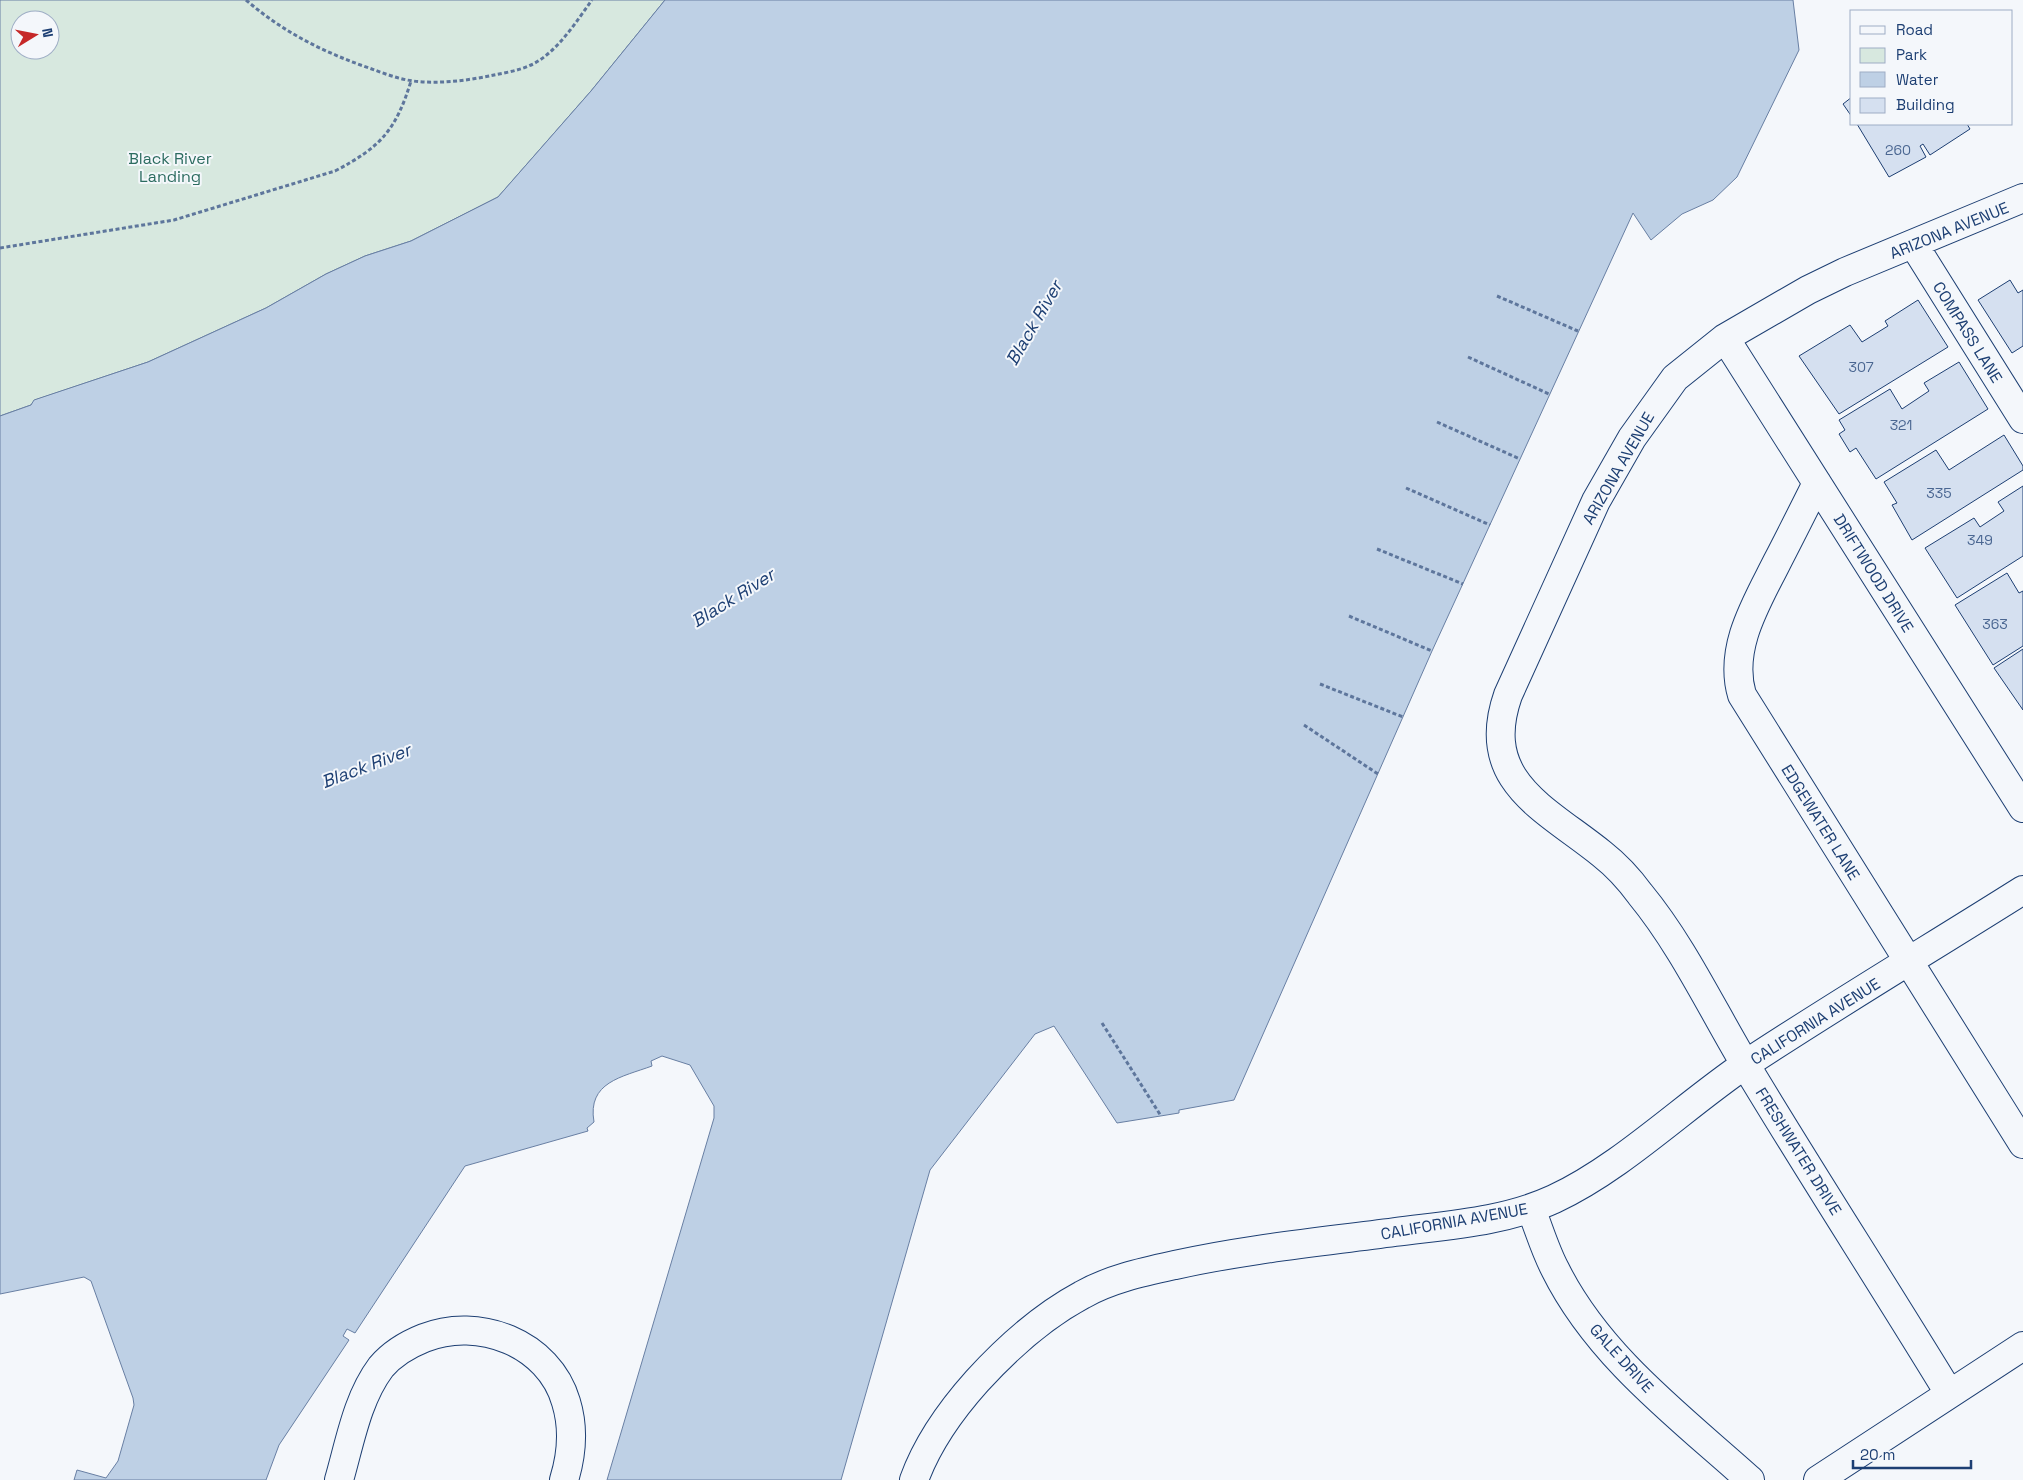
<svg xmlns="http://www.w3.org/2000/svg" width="2023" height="1480" font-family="'Space Grotesk',sans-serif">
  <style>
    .green { fill: #d7e8df; stroke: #687fa3; fill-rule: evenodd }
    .water { fill: #bed0e5; stroke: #687fa3 }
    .building { fill: #d5e0f0; stroke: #1d3f73 }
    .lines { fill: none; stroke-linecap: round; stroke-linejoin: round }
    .minor-casing { stroke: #1d3f73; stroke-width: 30 }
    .path { stroke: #5e769c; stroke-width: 3; stroke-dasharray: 4 2.5; stroke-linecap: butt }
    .minor { stroke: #f4f7fb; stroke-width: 28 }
    .labels { text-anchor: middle; stroke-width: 4; stroke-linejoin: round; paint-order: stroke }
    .number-label { font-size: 14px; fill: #4b6792 }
    .park-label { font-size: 16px; fill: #2c6c60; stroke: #f4f7fb }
    .street-label { font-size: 16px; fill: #1d3f73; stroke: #f4f7fb }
    .water-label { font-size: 18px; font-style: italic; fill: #1d3f73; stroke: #f4f7fb }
  </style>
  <rect width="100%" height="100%" fill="#f4f7fb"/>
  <path class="green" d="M0 0H665L591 91 498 197 411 241 365 256 326 274 266 308 148 362 35 400 31 405 0 416ZM20 20H50V50H20Z"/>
  <path class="water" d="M665 0H1793L1799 50 1737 177 1713 200 1682 214 1651 240 1633 213 1432 651 1234 1100 1179 1110V1113L1117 1123 1054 1026 1035 1034 930 1170 841 1480H607L714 1118V1106L690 1065 662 1056 651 1061 652 1066C622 1077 587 1082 594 1122L587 1128 588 1131 465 1166 355 1333 347 1329 343 1336 349 1340 279 1445 266 1480H74L77 1470 106 1478 118 1461 134 1405 133 1398 91 1281 84 1277 0 1294V416L31 405 34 400 148 362 266 308 326 274 365 256 411 241 498 197 591 91Z"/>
  <path class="building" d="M1852 97V117L1843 104Z
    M1857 124H1967L1970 129 1930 155 1923 144 1920 146 1926 157 1889 177Z
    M2010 280 2018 293 2023 290V346L2012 353 1978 300Z
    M1918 300 1948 347 1839 414 1799 356 1850 325 1862 342 1888 326 1885 321Z
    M1959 362 1988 409 1876 479 1856 448 1850 452 1839 434 1845 430 1839 420 1890 389 1902 409 1929 391 1924 383Z
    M2004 435 2023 466V470L1912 540 1892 505 1897 503 1884 482 1936 450 1949 470Z
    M2023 486V556L1957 598 1925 548 1974 518 1980 527 2004 511 1998 502Z
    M2007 573 2019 593 2023 591V646L1993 665 1955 605Z
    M2023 649V710L1994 668Z"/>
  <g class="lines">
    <defs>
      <path id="minor" d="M1914 245 2023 419
        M1725 338 2023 808
        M1817 483C1804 509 1791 535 1777 562 1757 602 1728 648 1742 695L2023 1144
        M1531 1209C1539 1229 1545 1250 1555 1269 1598 1356 1680 1417 1750 1480
        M1949 1393C1882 1283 1811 1174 1745 1064 1711 1007 1682 945 1640 894 1629 879 1616 865 1602 854 1545 808 1478 781 1508 695L1596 501 1632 438 1675 378 1725 338 1808 290 1845 272 2023 198
        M339 1480C350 1442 357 1399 381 1367 392 1354 409 1344 424 1338 478 1316 549 1343 566 1402 574 1428 572 1454 564 1480
        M914 1480C927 1444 951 1410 977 1381 1008 1347 1041 1317 1082 1295 1110 1279 1143 1272 1175 1265 1247 1249 1321 1242 1395 1232 1448 1225 1504 1222 1554 1199 1621 1168 1684 1106 1746 1064 1837 1004 1931 948 2023 890
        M1818 1480 2023 1346"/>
    </defs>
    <use href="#minor" class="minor-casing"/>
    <path class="path" d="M246 0C283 32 323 52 369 68 383 73 398 79 413 81 438 84 464 81 489 76 503 73 519 71 533 64 558 51 576 22 592 0
      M0 248 174 220 335 171C381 147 396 130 411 81
      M1497 296 1578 331
      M1468 357 1549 394
      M1437 422 1520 459
      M1406 488 1490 525
      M1377 549 1463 584
      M1349 616 1432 651
      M1320 684 1403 717
      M1304 725 1378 774
      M1102 1023 1161 1116"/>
    <use href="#minor" class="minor"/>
  </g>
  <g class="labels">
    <g class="number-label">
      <text x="1898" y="155">260</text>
      <text x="1861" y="372">307</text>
      <text x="1901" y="430">321</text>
      <text x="1939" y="498">335</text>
      <text x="1980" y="545">349</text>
      <text x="1995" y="629">363</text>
    </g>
    <g class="park-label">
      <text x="170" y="164">Black River<tspan x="170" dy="18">Landing</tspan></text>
    </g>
    <g class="street-label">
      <text transform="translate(1949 230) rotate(-22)" y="6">ARIZONA AVENUE</text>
      <text transform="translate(1968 332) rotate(58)" y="6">COMPASS LANE</text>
      <text transform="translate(1618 468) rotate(-60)" y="6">ARIZONA AVENUE</text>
      <text transform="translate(1874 573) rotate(58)" y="6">DRIFTWOOD DRIVE</text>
      <text transform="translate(1821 822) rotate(58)" y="6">EDGEWATER LANE</text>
      <text transform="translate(1815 1021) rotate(-32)" y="6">CALIFORNIA AVENUE</text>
      <text transform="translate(1799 1151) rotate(58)" y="6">FRESHWATER DRIVE</text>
      <text transform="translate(1454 1221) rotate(-10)" y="6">CALIFORNIA AVENUE</text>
      <text transform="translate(1622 1358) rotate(48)" y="6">GALE DRIVE</text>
    </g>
    <g class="water-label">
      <text transform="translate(1034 323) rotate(-60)" y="6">Black River</text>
      <text transform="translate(733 598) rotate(-32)" y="6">Black River</text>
      <text transform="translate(366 766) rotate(-21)" y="6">Black River</text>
    </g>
  </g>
  <rect x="1850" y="10" width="162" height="115" fill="#f4f7fb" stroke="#9eadc5"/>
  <rect x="1860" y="26" width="25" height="8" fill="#f4f7fb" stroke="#9eadc5"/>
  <text x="1896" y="35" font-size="15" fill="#1d3f73">Road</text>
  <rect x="1860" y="48" width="25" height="15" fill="#d7e8df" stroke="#9eadc5"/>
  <text x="1896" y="60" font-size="15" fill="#1d3f73">Park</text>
  <rect x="1860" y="72" width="25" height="15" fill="#bed0e5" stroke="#9eadc5"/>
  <text x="1896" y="85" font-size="15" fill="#1d3f73">Water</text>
  <rect x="1860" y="98" width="25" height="15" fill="#d5e0f0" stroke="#9eadc5"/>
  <text x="1896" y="110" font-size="15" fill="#1d3f73">Building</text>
  <g transform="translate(35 35) rotate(80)"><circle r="24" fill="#f4f7fb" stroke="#9eadc5"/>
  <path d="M0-4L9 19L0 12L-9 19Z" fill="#c62828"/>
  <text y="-8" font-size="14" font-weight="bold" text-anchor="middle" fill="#1d3f73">N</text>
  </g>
  <path d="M1853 1460v8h118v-8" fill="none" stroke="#1d3f73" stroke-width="2.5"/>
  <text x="1860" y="1460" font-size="15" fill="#1d3f73" stroke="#f4f7fb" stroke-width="4" paint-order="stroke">20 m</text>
</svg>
